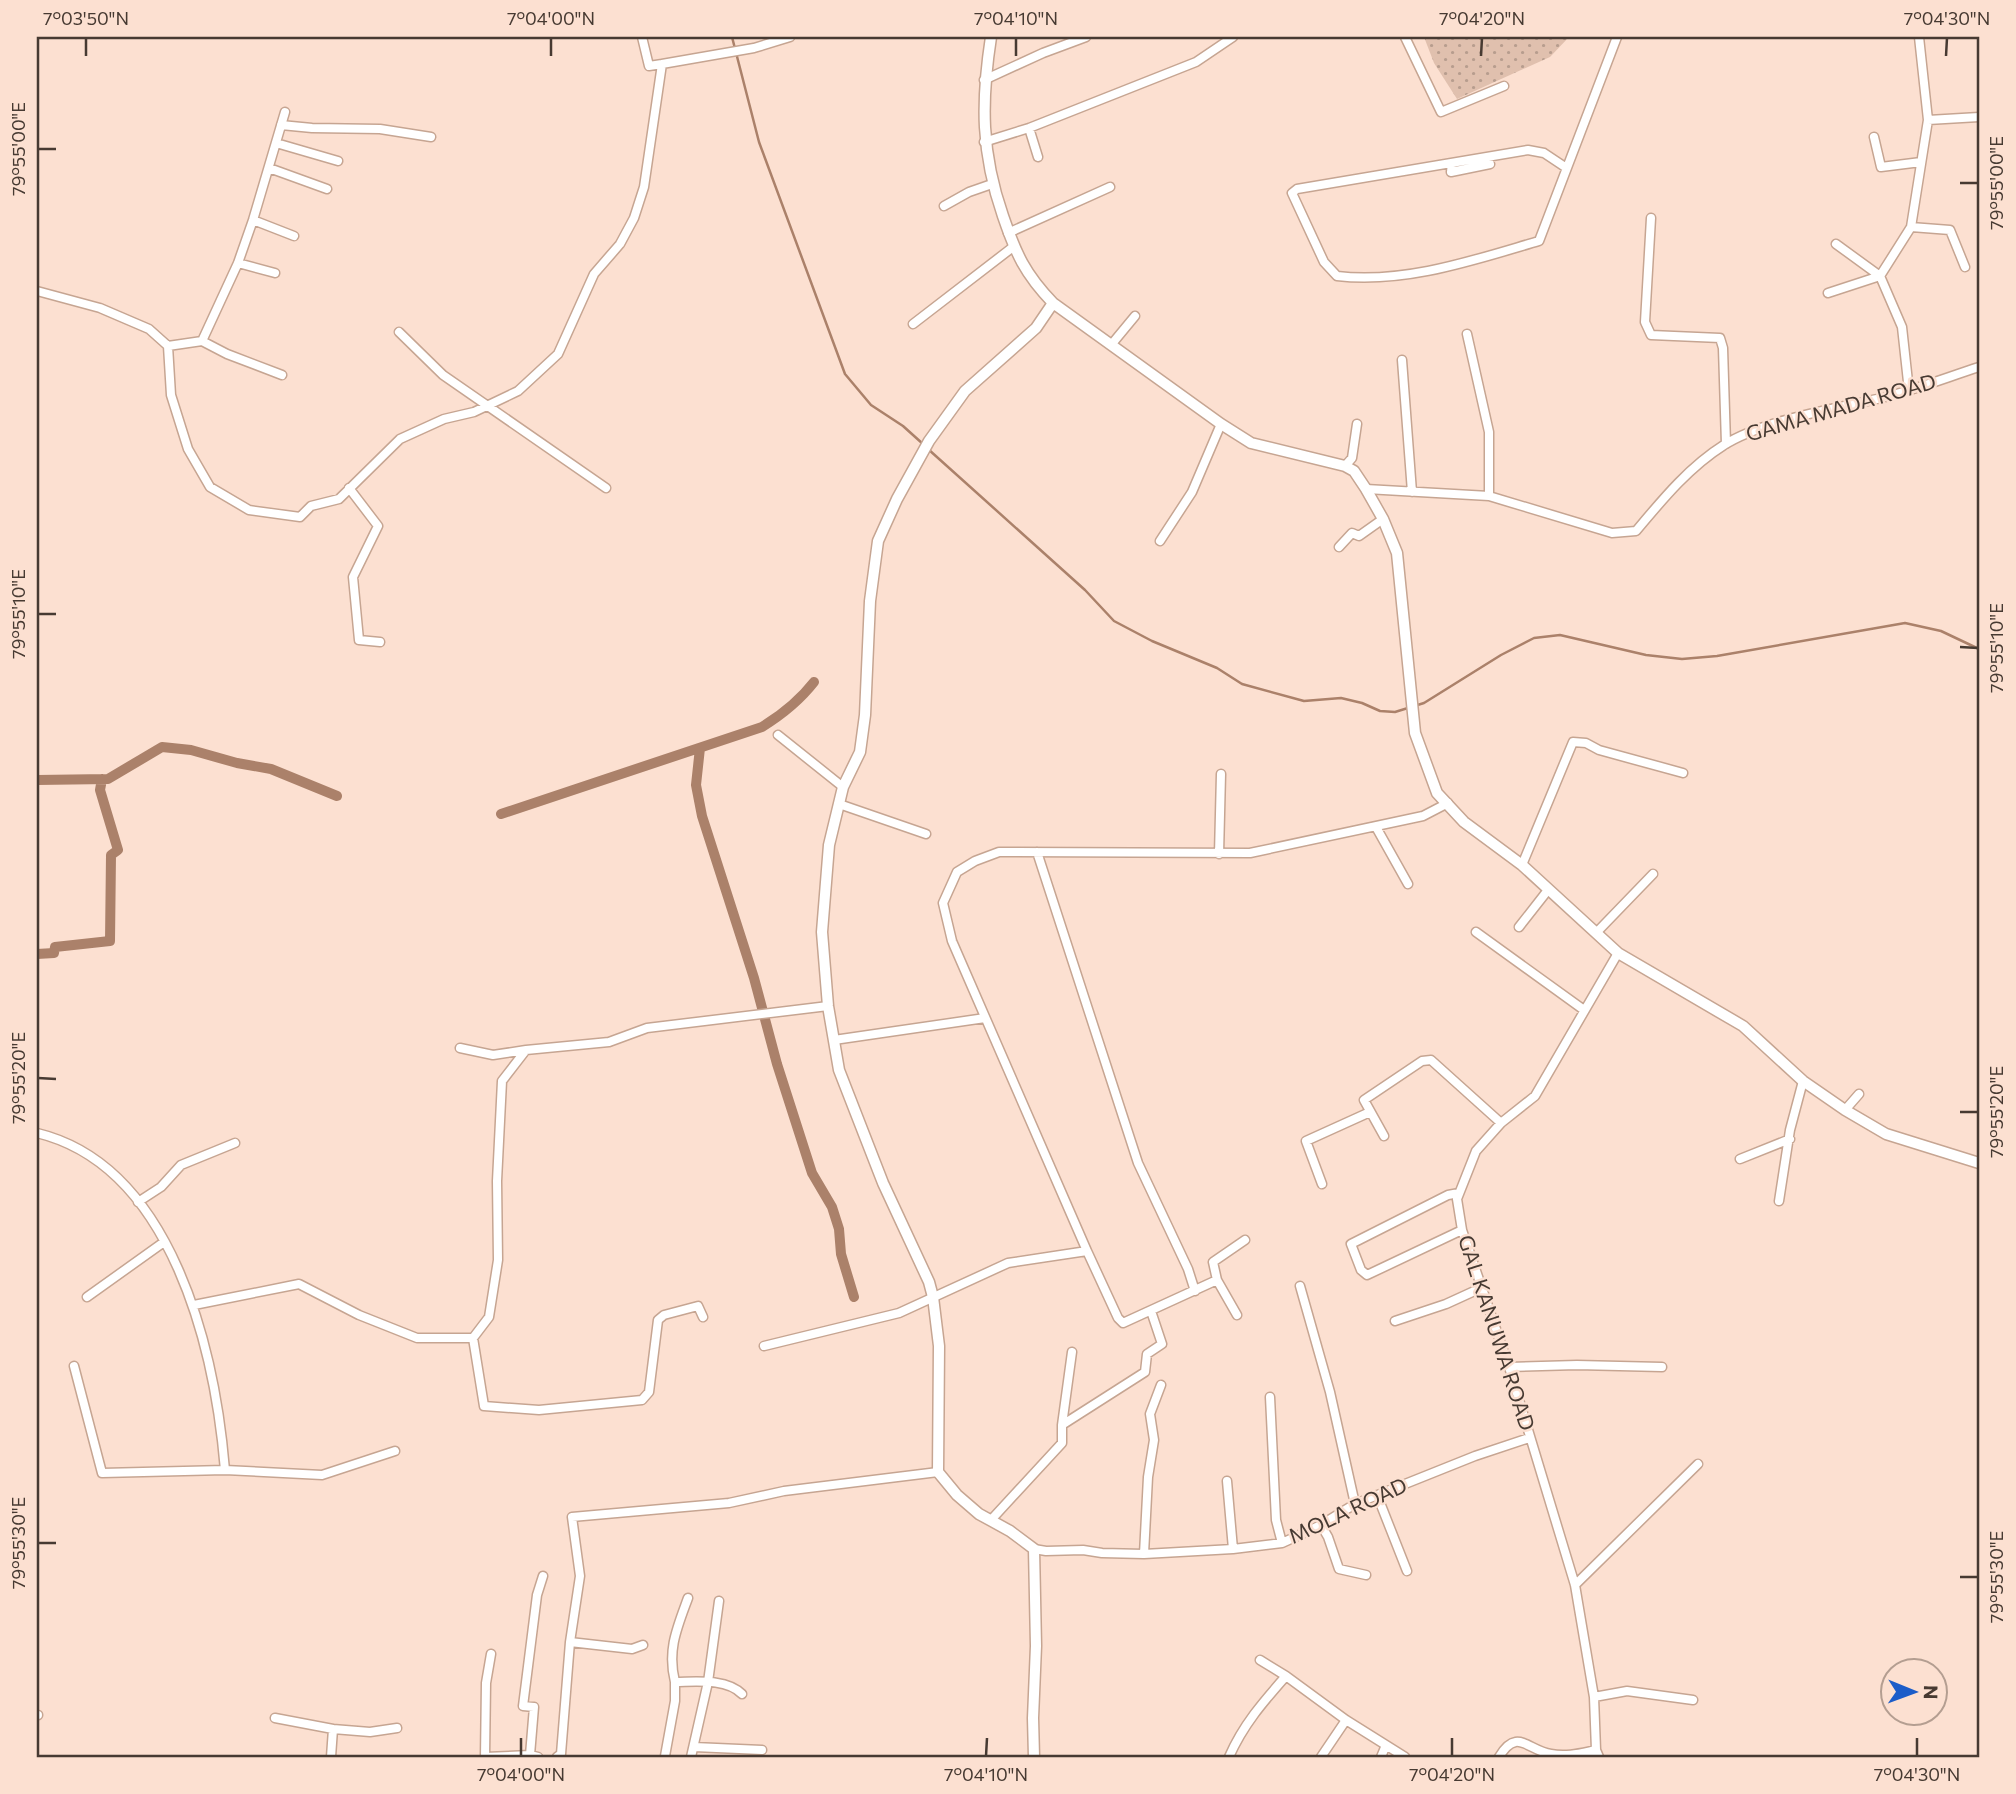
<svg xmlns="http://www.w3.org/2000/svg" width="2016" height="1794" font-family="Commissioner,sans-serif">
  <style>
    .park { fill: url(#park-dots) }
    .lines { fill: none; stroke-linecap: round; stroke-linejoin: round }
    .stream { stroke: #ab816a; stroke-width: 2.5 }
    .canal { stroke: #ab816a; stroke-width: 10 }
    .minor-casing { stroke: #c6a592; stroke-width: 11 }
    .tertiary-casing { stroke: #c6a592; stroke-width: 13 }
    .minor { stroke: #fff; stroke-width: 8 }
    .tertiary { stroke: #fff; stroke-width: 10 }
    .ticks { fill: none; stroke: #473a32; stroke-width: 2.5 }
    .labels { text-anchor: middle; stroke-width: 5; stroke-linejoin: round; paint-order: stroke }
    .street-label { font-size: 21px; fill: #473a32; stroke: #fce0d1 }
    .neatline { fill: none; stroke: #473a32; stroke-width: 2.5 }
    .ticks-label { font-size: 18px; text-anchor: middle; fill: #473a32 }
  </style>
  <defs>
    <pattern id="park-dots" width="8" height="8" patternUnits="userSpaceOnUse" patternTransform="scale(1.75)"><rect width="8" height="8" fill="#e0c0ae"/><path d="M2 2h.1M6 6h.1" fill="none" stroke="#b79d8e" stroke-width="1.8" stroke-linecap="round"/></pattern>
  </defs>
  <rect width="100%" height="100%" fill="#fce0d1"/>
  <path class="park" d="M1424 37H1569L1550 57 1457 99 1434 63Z"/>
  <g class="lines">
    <path class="stream" d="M732 37 759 142 845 374 871 405 903 426 923 444
      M928 449 1085 590 1114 621 1152 641 1217 668 1242 684 1304 701 1341 698 1362 703 1380 711 1395 712 1424 703 1501 655 1534 638 1560 635 1646 655 1682 659 1717 656 1905 623 1941 631 1979 649"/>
    <path class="canal" d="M700 748 696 785 702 816 754 978 777 1064 812 1173 832 1207 839 1229 841 1254 854 1297
      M37 780 108 779 162 747 191 750 237 763 271 769 337 796
      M501 814 762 727C783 714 800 700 814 682
      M37 954 54 953 55 947 110 941 111 855 118 850 100 790 102 779"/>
    <defs>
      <path id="minor" d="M642 37 649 66 662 64
        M1405 37 1441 112 1504 86
        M984 80 1043 53 1086 37
        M1928 120 1979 117
        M281 125 312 128 380 129 431 137
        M1029 128 1038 157
        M1874 137 1881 167 1921 162
        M984 142 1029 128 1196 62 1233 37
        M276 143 338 161
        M1452 163 1451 172 1490 164
        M1565 167 1544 153 1528 150 1297 189 1292 193 1324 262 1337 276C1405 284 1474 260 1539 241L1617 37
        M269 168 327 189
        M944 206 969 192 992 184
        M1651 218 1645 322 1651 335 1720 338 1723 348 1726 444
        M253 220 294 236
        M1911 227 1950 230 1965 267
        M1008 233 1110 187
        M1836 244 1880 276
        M238 263 275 273
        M37 291 100 308 149 329 168 346 171 395 188 449 210 487 249 510 300 517 311 506 339 499 400 439 444 419 474 412 518 391 558 354 594 274 620 244 634 218 644 187 662 64 754 48 790 37
        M1828 293 1880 276
        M913 324 1013 247
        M399 332 443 375 606 488
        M1467 334 1489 432V496
        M202 341 238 263 253 220 285 112
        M1111 345 1135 316
        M168 346 202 341 227 354 282 375
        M1402 360 1412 492
        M1909 391 1902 327 1880 276 1911 227 1928 120 1919 37
        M1345 466 1352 458 1357 424
        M349 488 378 526 353 577 359 640 380 642
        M1366 489 1489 496 1612 533 1636 531C1662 500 1689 467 1724 445 1762 421 1832 409 1877 399 1912 391 1945 378 1979 367
        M1160 541 1192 492 1221 424
        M1339 547 1352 533 1359 536 1383 519
        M778 735 843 787
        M839 804 926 834
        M1376 827 1408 884
        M1037 852 1138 1163 1188 1269 1195 1291
        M1219 854 1221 774
        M1522 865 1573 742 1586 743 1599 750 1683 773
        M1519 927 1548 890
        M1476 932 1584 1010
        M1596 933 1653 874
        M834 1040 985 1018
        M460 1048 493 1055 526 1050
        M1845 1110 1859 1094
        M37 1133C173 1166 215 1351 225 1470
        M1384 1136 1364 1100 1422 1061 1431 1060 1501 1123
        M1740 1159 1790 1139
        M1322 1184 1306 1141 1370 1112
        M1459 1193 1448 1195 1351 1244 1361 1270 1367 1275 1462 1230
        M1779 1201 1790 1130 1803 1081
        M138 1202 161 1187 181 1165 235 1143
        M1087 1251 1118 1318 1123 1323 1217 1280 1213 1262 1245 1240
        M1217 1280 1237 1315
        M1300 1286 1330 1392 1355 1504
        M87 1297 164 1242
        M194 1305 299 1284 359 1315 417 1338H473L489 1317 498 1260 497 1181 502 1081 526 1050 609 1042 647 1028 828 1006
        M1395 1321 1446 1304 1481 1288
        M473 1338 484 1406 539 1410 642 1400 649 1392 658 1320 664 1315 698 1306 703 1317
        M764 1346 899 1313 1008 1263 1087 1251 952 941 943 903 957 872 975 861 999 852 1250 853 1423 816 1448 803
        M74 1366 102 1473 225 1470 322 1475 395 1451
        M1509 1367 1577 1365 1662 1367
        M1270 1397 1276 1520 1282 1543
        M1062 1425 1072 1352
        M1227 1481 1233 1549
        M1377 1495 1407 1571
        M991 1520 1062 1443V1425L1145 1372 1147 1354 1162 1344 1151 1311
        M1321 1525 1328 1537 1339 1569 1366 1575
        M1034 1549 1046 1551 1083 1550 1102 1553 1144 1554 1233 1549 1282 1543 1321 1525 1355 1504 1475 1456 1529 1438
        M1144 1554 1148 1477 1154 1440 1150 1414 1161 1385
        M1575 1585 1698 1464
        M570 1642 632 1649 643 1645
        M491 1654 486 1683 485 1757 530 1755 538 1757
        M1260 1660 1286 1676
        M675 1682C667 1650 677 1628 688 1598
        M1594 1697 1627 1691 1693 1700
        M37 1715H38
        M275 1718 333 1729 331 1757
        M333 1729 370 1732 397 1728
        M694 1747 762 1750
        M530 1755 534 1707 523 1706 537 1595 543 1576
        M557 1757 561 1754 570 1642 580 1576 572 1517 729 1503 784 1491 938 1472
        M666 1757 665 1756 675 1701V1682C695 1682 726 1678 742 1694
        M691 1757 708 1682 719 1601
        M1229 1757C1243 1725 1263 1702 1286 1676L1346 1720 1405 1757
        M1321 1757 1346 1720
        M1381 1757 1386 1745
        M1499 1757C1517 1727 1527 1750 1551 1754 1567 1757 1581 1753 1596 1750
        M1599 1757 1596 1750 1594 1697 1575 1585 1509 1367 1462 1230 1457 1199 1476 1151 1501 1123 1535 1096 1618 953"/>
      <path id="tertiary" d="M991 37C981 102 981 153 1003 216 1016 254 1025 274 1053 303L1036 328 965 391 929 441 897 499 878 541 870 601 865 715 860 752 843 787 829 845 822 932 828 1006 839 1070 883 1183 929 1282 933 1297 939 1346 938 1472 957 1495 979 1514 1010 1531 1034 1549 1036 1646 1033 1718 1034 1757
        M1053 303 1221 424 1251 443 1345 466 1354 471 1366 489 1383 519 1397 553 1415 733 1437 793 1464 822 1522 865 1618 953 1743 1026 1803 1081 1845 1110 1886 1134 1979 1163"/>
    </defs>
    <use href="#minor" class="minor-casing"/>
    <use href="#tertiary" class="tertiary-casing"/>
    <use href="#minor" class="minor"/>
    <use href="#tertiary" class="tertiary"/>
  </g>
  <path class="ticks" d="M86 56V38M551 56V38M1016 56V38M1481 56 1482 38M1946 56 1947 38M38 149H56M1960 183H1978M38 614H56M1960 647 1978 648M38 1078 56 1079M1960 1112H1978M38 1543H56M1960 1577H1978M521 1756V1738M986 1756 987 1738M1452 1756V1738M1917 1756V1738"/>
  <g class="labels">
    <g class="street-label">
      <text transform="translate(1841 408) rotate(-16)" y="7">GAMA MADA ROAD</text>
      <text transform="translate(1496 1333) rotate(72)" y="7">GAL KANUWA ROAD</text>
      <text transform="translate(1348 1511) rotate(-25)" y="7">MOLA ROAD</text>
    </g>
  </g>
  <rect width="2016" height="1794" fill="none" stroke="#fce0d1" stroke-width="77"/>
  <g transform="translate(1914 1692) rotate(91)"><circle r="33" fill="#fce0d1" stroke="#b49e91" stroke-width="2"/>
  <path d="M0-5L12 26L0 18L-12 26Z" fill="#1c5dc9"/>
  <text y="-10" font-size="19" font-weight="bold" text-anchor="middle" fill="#473a32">N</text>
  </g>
  <rect x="38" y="38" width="1940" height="1718" class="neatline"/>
  <g class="ticks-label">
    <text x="86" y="25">7°03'50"N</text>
    <text x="551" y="25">7°04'00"N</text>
    <text x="1016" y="25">7°04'10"N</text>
    <text x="1482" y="25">7°04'20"N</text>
    <text x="1947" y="25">7°04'30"N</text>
    <text transform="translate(19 149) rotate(-90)" y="6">79°55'00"E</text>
    <text transform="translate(1997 183) rotate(-90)" y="6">79°55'00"E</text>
    <text transform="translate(19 614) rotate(-90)" y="6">79°55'10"E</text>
    <text transform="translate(1997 648) rotate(-90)" y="6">79°55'10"E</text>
    <text transform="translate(19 1078) rotate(-90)" y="6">79°55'20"E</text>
    <text transform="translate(1997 1112) rotate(-90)" y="6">79°55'20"E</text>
    <text transform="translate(19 1543) rotate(-90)" y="6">79°55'30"E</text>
    <text transform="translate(1997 1577) rotate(-90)" y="6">79°55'30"E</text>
    <text x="521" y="1781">7°04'00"N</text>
    <text x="986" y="1781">7°04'10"N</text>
    <text x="1452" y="1781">7°04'20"N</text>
    <text x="1917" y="1781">7°04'30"N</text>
  </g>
</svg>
